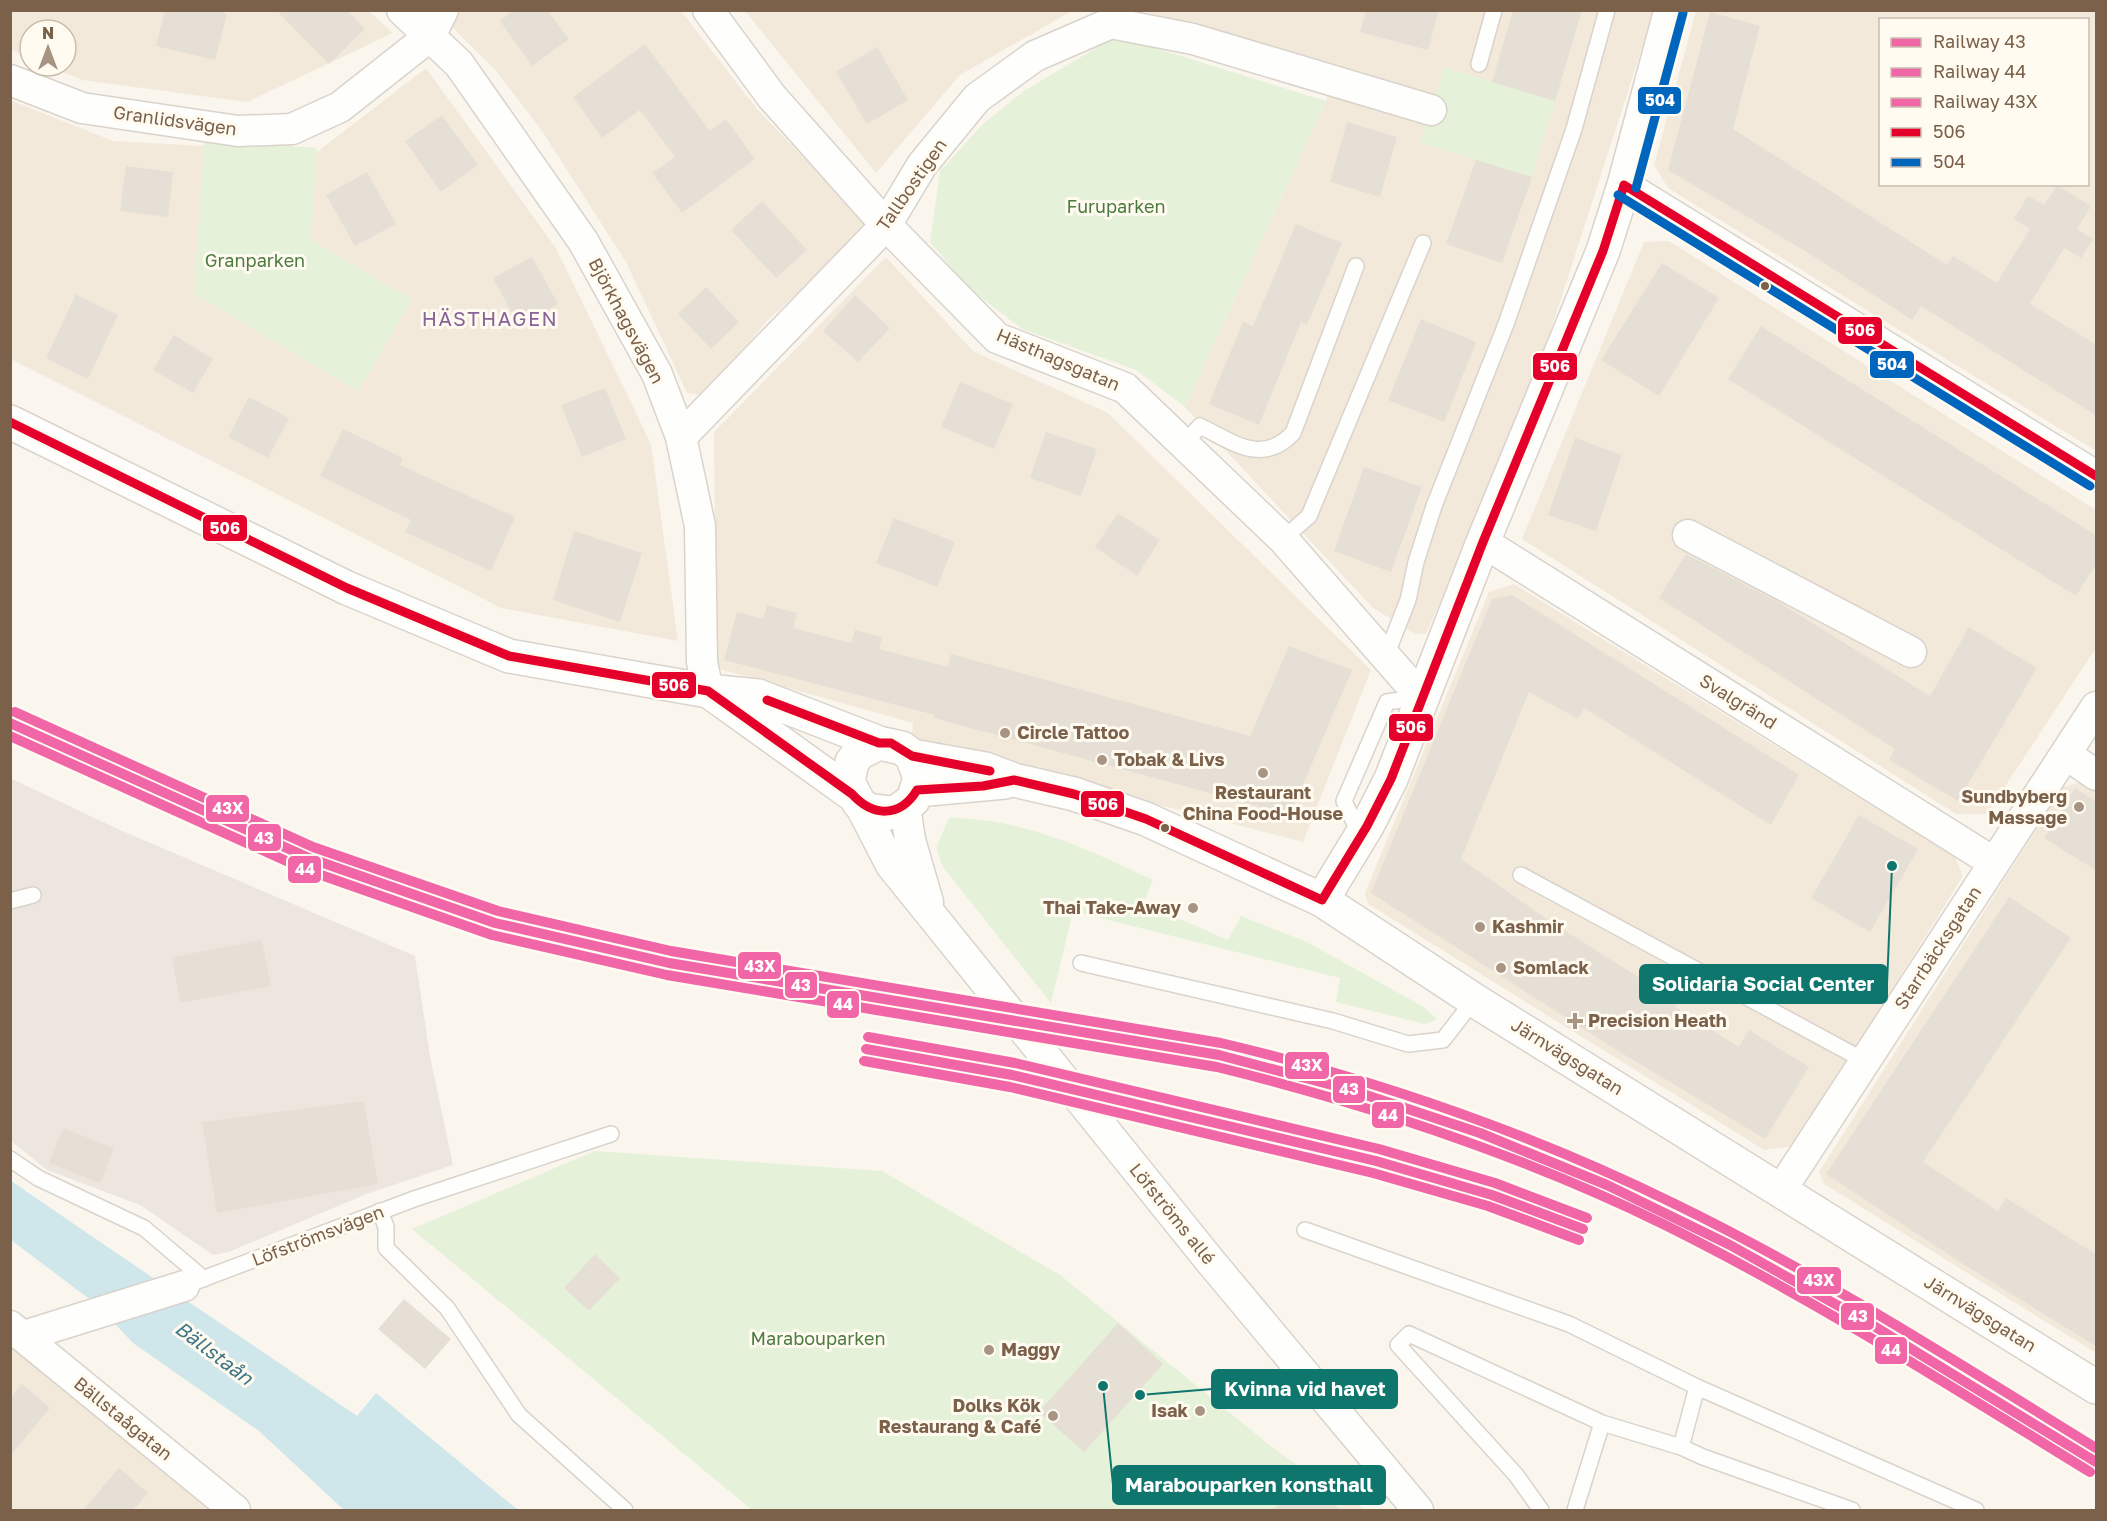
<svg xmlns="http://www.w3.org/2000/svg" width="2107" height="1521" font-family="'Golos Text',sans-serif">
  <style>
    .residential { fill: #f3e9db; fill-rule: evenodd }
    .industrial { fill: #ede6de }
    .green { fill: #e5f1d8 }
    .water { fill: #cfe6ea }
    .building { fill: #e6dfd5 }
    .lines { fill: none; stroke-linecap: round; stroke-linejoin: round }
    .lane-casing { stroke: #d9d3cc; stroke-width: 18 }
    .street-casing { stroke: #d9d3cc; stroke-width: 33 }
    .secondary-casing { stroke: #dad3cc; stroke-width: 36 }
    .lane { stroke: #fefefc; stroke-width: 15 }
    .street { stroke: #fefefc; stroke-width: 30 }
    .secondary { stroke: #fefefc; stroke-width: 33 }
    .bus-1-casing { stroke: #fffbf1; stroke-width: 14 }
    .bus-2-casing { stroke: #fffbf1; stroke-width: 14 }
    .bus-1 { stroke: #e4002b; stroke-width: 9 }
    .bus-2 { stroke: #0065bd; stroke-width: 9 }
    .rail-1-casing { stroke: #fffbf1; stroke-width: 15 }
    .rail-2-casing { stroke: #fffbf1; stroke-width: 15 }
    .rail-3-casing { stroke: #fffbf1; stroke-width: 15 }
    .rail-1 { stroke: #f166a7; stroke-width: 10 }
    .rail-2 { stroke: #f166a7; stroke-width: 10 }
    .rail-3 { stroke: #f166a7; stroke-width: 10 }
    .bus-dot { fill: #7b604a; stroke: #fffbf1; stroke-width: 2 }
    .poi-dot { fill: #a79483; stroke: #fffbf1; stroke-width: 2 }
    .labels { text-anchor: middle; stroke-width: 6; stroke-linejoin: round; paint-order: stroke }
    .street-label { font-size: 18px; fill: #7b604a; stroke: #fffbf1 }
    .park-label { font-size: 18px; fill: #4c7b3f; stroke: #fffbf1 }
    .poi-label { font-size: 18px; font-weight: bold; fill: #7b604a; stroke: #fffbf1; text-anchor: start }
    .neighbourhood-label { font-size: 20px; letter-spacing: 1.5px; fill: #896397; stroke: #fffbf1 }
    .water-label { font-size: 20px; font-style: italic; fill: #3f7788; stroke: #fffbf1 }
    .leader { fill: none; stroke: #0f766e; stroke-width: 2 }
    .callout-dot { fill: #0f766e; stroke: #fffbf1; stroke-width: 2 }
    .callout { fill: #0f766e; stroke: #0f766e; stroke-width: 2 }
    .callout-label { font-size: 20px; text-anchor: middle; font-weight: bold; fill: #fff }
    .line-badge { stroke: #fffbf1; stroke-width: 2 }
    .badge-label { font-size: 16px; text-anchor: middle; font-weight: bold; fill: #fff }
  </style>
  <rect width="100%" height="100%" fill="#faf6ee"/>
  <path class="residential" d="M10 11H369L393 33 247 102 82 80 48 66H66V30H30V58L11 50Z
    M461 11H681L757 109 869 226 766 322 706 396 687 393 626 262 540 128 495 70 451 26Z
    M745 11H1072L960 75 876 173Z
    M1142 11H1654L1523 416 1426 634H1416L1373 608 1185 407 1326 101 1339 66Z
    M1696 11H2096V451L1668 188 1654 165ZM1880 20H2088V184H1880Z
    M426 68 556 248 651 444 678 641 501 608 11 359 10 100 113 141 317 152Z
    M1669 241 2096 510V648L1987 814H1956L1522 539 1644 242Z
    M886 257 973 351 1108 413 1371 670 1303 842 911 741 913 723 716 668 714 432Z
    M1514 584 1955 857 1963 876 1794 1146 1764 1150 1368 904 1365 893 1489 592Z
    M2084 781 2096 790V1353L1824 1184 1819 1172 2063 787Z
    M11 1340 211 1510H11Z
    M1333 1474 1363 1510H1272L1314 1478Z"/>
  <path class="industrial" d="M10 778 120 830 415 956 430 1056 453 1165 364 1195 229 1252 213 1255 140 1205 47 1170 11 1141Z"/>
  <path class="green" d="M1116 36 1326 101 1185 407 1136 370 1022 329 969 288 930 242 940 171 983 124 1024 91Z
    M1444 67 1555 101 1532 177 1421 143Z
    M204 140 317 148 311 240 412 300 358 391 194 294Z
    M949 818C1023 818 1088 849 1153 880L1143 903 1228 940 1241 916 1307 942 1422 1006 1437 1019 1425 1024 1336 1002 1340 978 1073 911 1051 1003 943 867 936 848Z
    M595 1151 882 1171 1060 1275 1267 1443 1314 1478 1272 1510H752L412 1229Z"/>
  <path class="water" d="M10 1180C125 1260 242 1337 357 1416L376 1393 518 1510H344L259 1431 133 1343 96 1304 11 1240Z"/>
  <path class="building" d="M165 10H215L227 14 215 60 156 46Z
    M276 10H347L365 29 329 64Z
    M514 10H547L569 39 532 66 500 21Z
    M1366 10H1439L1428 50 1360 32Z
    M1513 10H1582L1555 101 1492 82Z
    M1710 12 1760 26 1733 129 1947 265 1953 256 1997 283 2030 229 2014 219 2028 196 2044 205 2057 185 2091 206 2077 229 2093 239 2081 258 2064 248 2030 304 2097 345V416L1921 306 1912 320 1810 254 1668 170Z
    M645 44 710 131 726 119 755 159 682 213 652 173 675 157 640 110 602 138 573 97Z
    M877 47 908 100 867 124 836 72Z
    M442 115 478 165 441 192 405 141Z
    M1347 122 1397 137 1380 197 1330 182Z
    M1476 160 1532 177 1502 263 1446 244Z
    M126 166 173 172 168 217 120 211Z
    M367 172 396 224 355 246 326 195Z
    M762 201 807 250 776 278 731 230Z
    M1296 224 1342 243 1307 325 1301 322 1259 425 1209 404 1243 322 1253 326Z
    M532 257 558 304 519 326 493 278Z
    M1662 263 1719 298 1659 396 1601 360Z
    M706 287 739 322 711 349 678 314Z
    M76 294 118 315 88 379 46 358Z
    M855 295 890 328 858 362 823 331Z
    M1421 319 1476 342 1444 422 1388 400Z
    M1761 326 2097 536V563L2076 596 1728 379Z
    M174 335 213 359 193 393 153 370Z
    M960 382 1013 404 994 449 941 427Z
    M605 388 626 439 582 457 561 405Z
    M249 397 289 418 268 458 228 437Z
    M343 429 403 458 400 465 515 517 491 571 405 532 411 520 320 476Z
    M1046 432 1097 449 1081 496 1030 478Z
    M1575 438 1622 455 1596 531 1548 515Z
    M1364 467 1422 487 1391 572 1334 551Z
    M1118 513 1160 540 1137 576 1095 547Z
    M894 518 955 542 937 587 876 563Z
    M574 531 642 553 620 622 553 600Z
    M1686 554 1780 603 1930 696 1969 627 2037 668 1958 801 1889 760 1895 749 1659 598Z
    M1512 595 1799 775 1771 825 1584 708 1578 719 1529 692 1461 859 1551 922 1678 1002 1675 1007 1739 1047 1749 1030 1809 1067 1765 1139 1615 1049 1371 893 1492 599Z
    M767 605 797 613 793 628 851 643 855 630 882 637 879 649 948 667 951 654 1250 736 1289 646 1352 670 1290 815 934 718 935 715 724 660 737 612 763 619Z
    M2075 788 2097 802V871L2044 838Z
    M1859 815 1918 849 1870 932 1811 898Z
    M2009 897 2071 938 1923 1162 1998 1211 2006 1198 2097 1255V1347L1963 1264 1826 1174Z
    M262 940 271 986 180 1003 172 957Z
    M364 1101 378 1184 217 1213 202 1122Z
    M63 1128 114 1148 100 1183 49 1163Z
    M595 1254 620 1278 589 1311 564 1288Z
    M404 1299 451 1339 425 1369 378 1329Z
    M1118 1323 1163 1364 1084 1452 1039 1412Z
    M22 1384 50 1408 10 1456V1398Z
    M119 1468 148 1493 133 1510H83Z
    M1314 1478 1340 1510H1272Z"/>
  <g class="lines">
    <defs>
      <path id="lane" d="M1479 64 1494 10
        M1184 444 1200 426C1233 442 1262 466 1293 433L1356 266
        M1283 539 1309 516 1423 243
        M1386 656 1408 600 1416 562 1434 506 1506 324 1574 129 1607 10
        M1360 835 1344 801 1387 702 1421 697
        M1521 875 1865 1061
        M10 901 33 895
        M1081 963 1333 1021 1408 1044 1443 1040 1474 1000
        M10 1159 38 1178 144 1228 204 1279
        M380 1211 386 1227V1248L447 1308 519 1415 625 1510
        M1305 1230 1569 1324 1697 1387 1976 1510
        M184 1286 414 1199 611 1134
        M1681 1447 1697 1387
        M1541 1510 1516 1475 1398 1345 1409 1334 1602 1423 1681 1447 1703 1457 1852 1510
        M1575 1510 1602 1423"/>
      <path id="street" d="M402 10 459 64 583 241 657 374 681 437 700 526 702 662 708 691
        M708 10 772 97 886 225 997 338 1125 388 1283 539 1421 697
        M10 80 82 108 238 131 292 129 340 107 430 36 443 10
        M1624 185 2096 476
        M681 437 886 225 922 165 977 98 1035 56 1111 23 1193 39 1431 110
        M1688 535 1911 652
        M1483 542 1993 862
        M2067 755 2096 775
        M859 803 891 865 1211 1262 1418 1510
        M905 806 910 840 928 902
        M1781 1190 2096 707
        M10 1326 235 1510
        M24 1336 184 1286"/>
      <path id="secondary" d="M10 422 347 588 509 656 708 691 758 696 879 743 902 748 912 756 920 778 913 800 898 811 890 813 868 810 859 803 848 782 852 762 859 753 879 743
        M710 692 852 794
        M912 756 985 769 1014 780 1074 794 1146 819 1322 900 1474 1000 2096 1387
        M917 790 1005 782
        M1322 900 1367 826 1391 779 1483 542 1603 251 1624 185 1671 10"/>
    </defs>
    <use href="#lane" class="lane-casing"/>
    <use href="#street" class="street-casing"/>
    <use href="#secondary" class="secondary-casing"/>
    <use href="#lane" class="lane"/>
    <use href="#street" class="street"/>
    <use href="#secondary" class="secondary"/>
    <defs>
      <path id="bus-1" d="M1624 185 2096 476
        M10 422 347 588 509 656 708 691 852 794C873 817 900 818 917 790L983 786 1014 780 1074 794 1146 819 1322 900
        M767 700 879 743H891L912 756 990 771
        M1322 900 1367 826 1391 779 1483 542 1603 251 1624 185"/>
      <path id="bus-2" d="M1636 188 1683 13
        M1618 195 2090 486"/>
    </defs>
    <use href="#bus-1" class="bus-1-casing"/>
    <use href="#bus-2" class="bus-2-casing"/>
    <use href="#bus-1" class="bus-1"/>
    <use href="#bus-2" class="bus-2"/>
    <defs>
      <path id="rail-1" d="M10 723 309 858 495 923 669 963 1219 1055 1351 1090 1480 1133 1607 1185 1730 1245 1869 1323 2096 1462
        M866 1049 1012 1075 1376 1161 1492 1195 1583 1229"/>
      <path id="rail-2" d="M10 736 304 869 492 935 667 975 1217 1067C1371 1105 1522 1155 1665 1225 1812 1298 1950 1386 2090 1472
        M864 1061 1010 1087 1373 1173 1488 1206 1579 1240"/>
      <path id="rail-3" d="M15 712 313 847 498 911 671 951 1221 1043C1378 1080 1530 1133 1675 1204 1821 1275 1958 1363 2096 1448
        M868 1037 1015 1063 1379 1149 1495 1183 1587 1218"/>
    </defs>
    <use href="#rail-1" class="rail-1-casing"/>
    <use href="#rail-2" class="rail-2-casing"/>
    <use href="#rail-3" class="rail-3-casing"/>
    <use href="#rail-1" class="rail-1"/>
    <use href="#rail-2" class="rail-2"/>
    <use href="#rail-3" class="rail-3"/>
  </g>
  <g class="bus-dot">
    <circle cx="1765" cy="286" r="5"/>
    <circle cx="1165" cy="828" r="5"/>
  </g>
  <g class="poi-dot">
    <circle cx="1005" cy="733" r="6"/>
    <circle cx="1102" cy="760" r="6"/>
    <circle cx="1263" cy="773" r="6"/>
    <circle cx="2079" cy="807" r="6"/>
    <circle cx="1193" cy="908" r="6"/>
    <circle cx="1480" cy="927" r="6"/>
    <circle cx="1501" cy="968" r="6"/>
    <path d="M1572 1012h6v6h6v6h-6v6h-6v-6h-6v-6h6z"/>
    <circle cx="989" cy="1350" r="6"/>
    <circle cx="1200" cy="1411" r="6"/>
    <circle cx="1053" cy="1416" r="6"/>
  </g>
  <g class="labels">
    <g class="street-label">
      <text transform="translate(175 121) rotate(8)" y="6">Granlidsvägen</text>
      <text transform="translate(912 185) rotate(-55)" y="6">Tallbostigen</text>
      <text transform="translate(626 321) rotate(62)" y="6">Björkhagsvägen</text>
      <text transform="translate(1058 360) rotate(23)" y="6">Hästhagsgatan</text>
      <text transform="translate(1738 702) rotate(32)" y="6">Svalgränd</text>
      <text transform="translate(1938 948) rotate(-57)" y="6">Starrbäcksgatan</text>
      <text transform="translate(1567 1057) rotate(32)" y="6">Järnvägsgatan</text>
      <text transform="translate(1172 1214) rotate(51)" y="6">Löfströms allé</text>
      <text transform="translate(318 1236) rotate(-21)" y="6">Löfströmsvägen</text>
      <text transform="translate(1980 1314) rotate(32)" y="6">Järnvägsgatan</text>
      <text transform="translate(123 1419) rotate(39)" y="6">Bällstaågatan</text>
    </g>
    <g class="park-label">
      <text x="1116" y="213">Furuparken</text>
      <text x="255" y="267">Granparken</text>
      <text x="818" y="1345">Marabouparken</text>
    </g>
    <g class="poi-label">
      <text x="1017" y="739">Circle Tattoo</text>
      <text x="1114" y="766">Tobak &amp; Livs</text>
      <text x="1263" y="799" text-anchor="middle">Restaurant<tspan x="1263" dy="21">China Food-House</tspan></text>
      <text x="2067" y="803" text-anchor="end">Sundbyberg<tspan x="2067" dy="21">Massage</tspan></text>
      <text x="1181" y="914" text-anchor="end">Thai Take-Away</text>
      <text x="1492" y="933">Kashmir</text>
      <text x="1513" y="974">Somlack</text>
      <text x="1588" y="1027">Precision Heath</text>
      <text x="1001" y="1356">Maggy</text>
      <text x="1041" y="1412" text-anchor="end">Dolks Kök<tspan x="1041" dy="21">Restaurang &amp; Café</tspan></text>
      <text x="1188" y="1417" text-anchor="end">Isak</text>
    </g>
    <g class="neighbourhood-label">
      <text x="490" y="326">HÄSTHAGEN</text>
    </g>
    <g class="water-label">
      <text transform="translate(214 1353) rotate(37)" y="7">Bällstaån</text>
    </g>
  </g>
  <path class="leader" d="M1892 866L1887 984M1140 1395L1212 1389M1103 1386L1113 1485"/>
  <g class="callout-dot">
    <circle cx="1892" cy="866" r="6"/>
    <circle cx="1140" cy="1395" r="6"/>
    <circle cx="1103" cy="1386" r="6"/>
  </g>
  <g class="callout">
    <rect x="1640" y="965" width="247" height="38" rx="6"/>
    <rect x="1212" y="1370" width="185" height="38" rx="6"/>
    <rect x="1113" y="1466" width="272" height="38" rx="6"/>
  </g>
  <g class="callout-label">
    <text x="1763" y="991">Solidaria Social Center</text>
    <text x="1305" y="1396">Kvinna vid havet</text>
    <text x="1249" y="1492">Marabouparken konsthall</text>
  </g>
  <g class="line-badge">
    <rect x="1637" y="86" width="45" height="29" rx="6" fill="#0065bd"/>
    <rect x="1837" y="316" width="46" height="29" rx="6" fill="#e4002b"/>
    <rect x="1869" y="350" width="46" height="29" rx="6" fill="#0065bd"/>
    <rect x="1532" y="352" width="46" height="29" rx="6" fill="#e4002b"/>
    <rect x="202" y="514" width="46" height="28" rx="6" fill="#e4002b"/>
    <rect x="651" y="671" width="46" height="28" rx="6" fill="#e4002b"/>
    <rect x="1388" y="713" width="46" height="29" rx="6" fill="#e4002b"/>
    <rect x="1080" y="790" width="45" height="28" rx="6" fill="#e4002b"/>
    <rect x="205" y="794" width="45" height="29" rx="6" fill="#f166a7"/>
    <rect x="247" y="823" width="35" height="29" rx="6" fill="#f166a7"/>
    <rect x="287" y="855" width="35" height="29" rx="6" fill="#f166a7"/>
    <rect x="737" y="951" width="45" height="29" rx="6" fill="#f166a7"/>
    <rect x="784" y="971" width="34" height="28" rx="6" fill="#f166a7"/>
    <rect x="826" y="990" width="34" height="29" rx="6" fill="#f166a7"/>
    <rect x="1284" y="1051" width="46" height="29" rx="6" fill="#f166a7"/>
    <rect x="1332" y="1075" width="34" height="29" rx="6" fill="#f166a7"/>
    <rect x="1371" y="1101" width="34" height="28" rx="6" fill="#f166a7"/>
    <rect x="1796" y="1266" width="46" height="29" rx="6" fill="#f166a7"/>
    <rect x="1840" y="1302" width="35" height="29" rx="6" fill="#f166a7"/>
    <rect x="1874" y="1336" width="34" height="29" rx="6" fill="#f166a7"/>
  </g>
  <g class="badge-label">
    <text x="1660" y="106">504</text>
    <text x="1860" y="336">506</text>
    <text x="1892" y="370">504</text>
    <text x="1555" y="372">506</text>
    <text x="225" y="534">506</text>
    <text x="674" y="691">506</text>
    <text x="1411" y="733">506</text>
    <text x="1103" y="810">506</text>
    <text x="228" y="814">43X</text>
    <text x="264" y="844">43</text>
    <text x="305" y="875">44</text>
    <text x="760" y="972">43X</text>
    <text x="801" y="991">43</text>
    <text x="843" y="1010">44</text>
    <text x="1307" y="1071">43X</text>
    <text x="1349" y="1095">43</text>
    <text x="1388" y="1121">44</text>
    <text x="1819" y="1286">43X</text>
    <text x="1858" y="1322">43</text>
    <text x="1891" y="1356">44</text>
  </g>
  <rect width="2107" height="1521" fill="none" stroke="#7b604a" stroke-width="24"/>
  <rect x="1879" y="18" width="210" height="168" fill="#fffbf1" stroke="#cabdae" stroke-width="1.5"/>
  <rect x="1891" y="38" width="30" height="9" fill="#f166a7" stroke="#cabdae" stroke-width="1.5"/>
  <text x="1933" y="48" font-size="18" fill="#7b604a">Railway 43</text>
  <rect x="1891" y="68" width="30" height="9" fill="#f166a7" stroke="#cabdae" stroke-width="1.5"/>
  <text x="1933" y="78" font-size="18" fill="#7b604a">Railway 44</text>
  <rect x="1891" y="98" width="30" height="9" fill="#f166a7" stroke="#cabdae" stroke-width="1.5"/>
  <text x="1933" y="108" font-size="18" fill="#7b604a">Railway 43X</text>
  <rect x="1891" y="128" width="30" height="9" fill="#e4002b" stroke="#cabdae" stroke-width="1.5"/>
  <text x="1933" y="138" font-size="18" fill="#7b604a">506</text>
  <rect x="1891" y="158" width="30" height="9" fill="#0065bd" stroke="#cabdae" stroke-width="1.5"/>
  <text x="1933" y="168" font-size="18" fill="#7b604a">504</text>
  <g transform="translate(48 48)"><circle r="28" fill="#fffbf1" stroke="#cabdae" stroke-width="1.5"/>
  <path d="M0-4.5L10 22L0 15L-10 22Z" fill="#a79483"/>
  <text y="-9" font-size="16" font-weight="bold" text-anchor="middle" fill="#7b604a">N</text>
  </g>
</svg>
